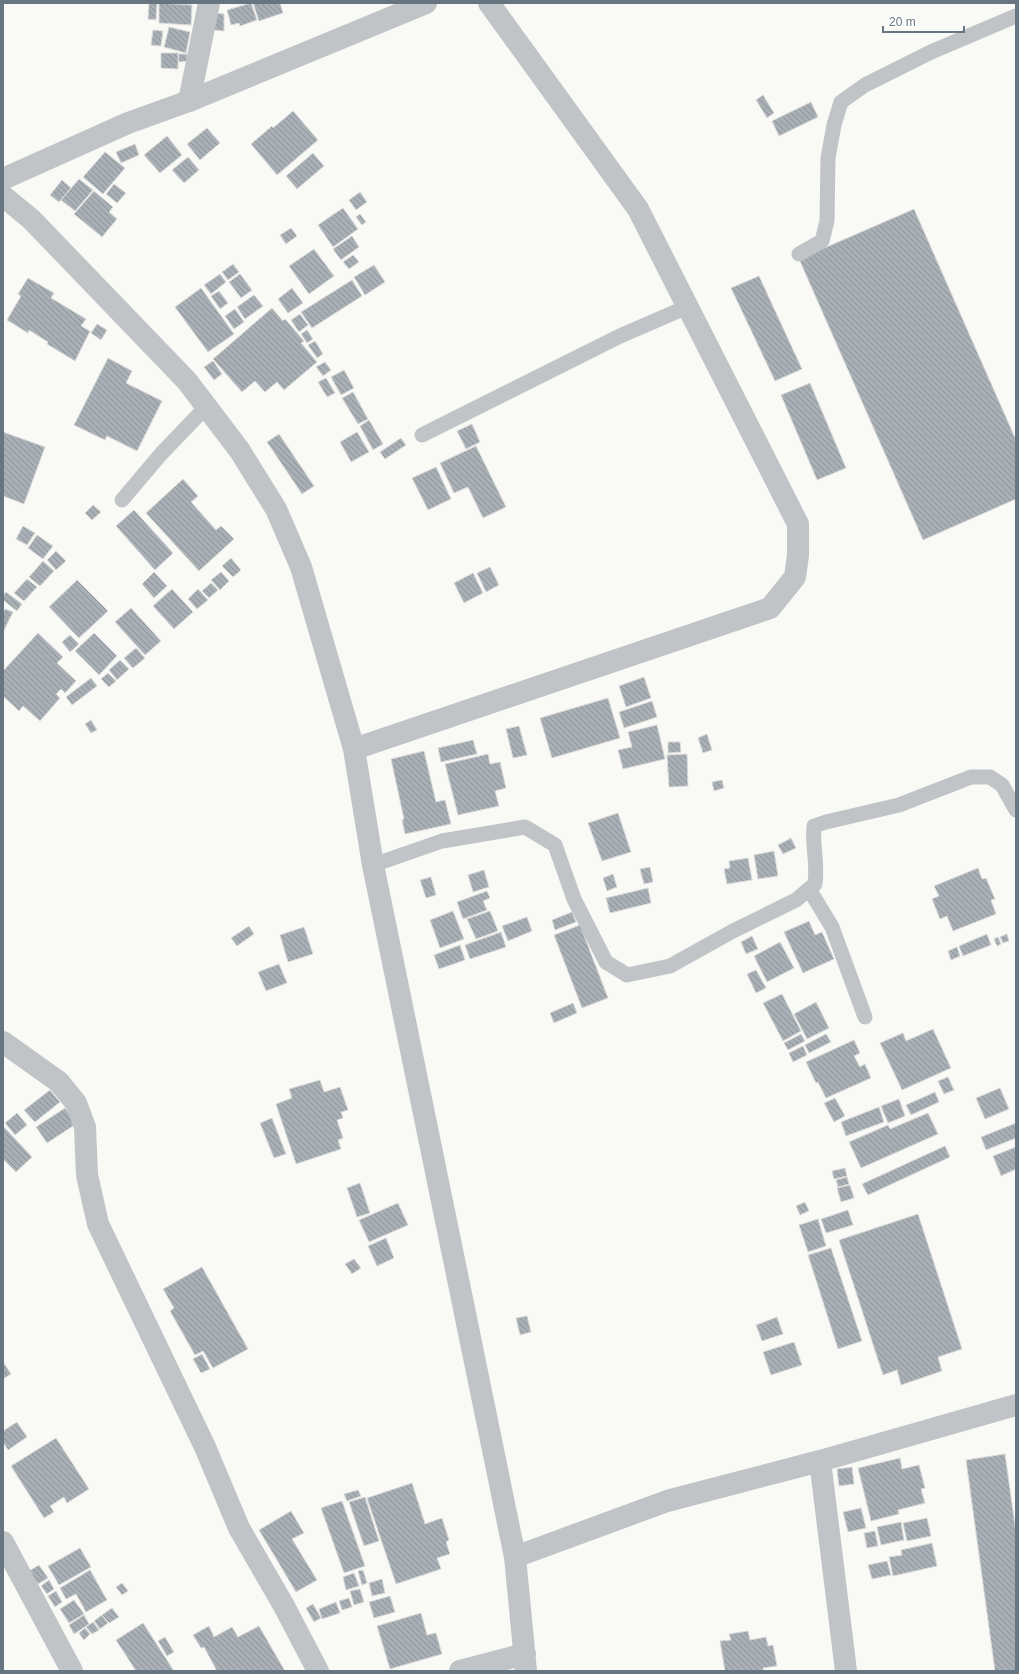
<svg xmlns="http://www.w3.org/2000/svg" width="1019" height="1674" font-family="Arial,sans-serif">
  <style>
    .building { fill: url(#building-back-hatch); stroke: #dadad9 }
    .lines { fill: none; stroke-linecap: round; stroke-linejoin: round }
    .service { stroke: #c0c4c7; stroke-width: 15 }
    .minor { stroke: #c0c4c7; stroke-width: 22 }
    .tertiary { stroke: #c0c4c7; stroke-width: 22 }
  </style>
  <defs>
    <pattern id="building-back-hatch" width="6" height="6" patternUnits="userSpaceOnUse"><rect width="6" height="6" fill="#a8afb5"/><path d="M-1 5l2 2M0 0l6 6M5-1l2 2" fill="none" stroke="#8d9398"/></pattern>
  </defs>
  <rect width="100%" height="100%" fill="#f9f9f6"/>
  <path class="building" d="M149 3H157L156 20 148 19Z
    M159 3 192 5 191 25 159 23Z
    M251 3 257 20 240 26 239 23 231 25 227 10Z
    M253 3H280L283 13 259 21Z
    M215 13 224 14V31L214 30Z
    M169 27 190 32 186 53 164 47Z
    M153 30 163 31 161 46 151 45Z
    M161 53H178V69L161 68Z
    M178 54H187V61L179 62Z
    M763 95 774 113 767 118 756 100Z
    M811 102 818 117 779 136 772 121Z
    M293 111 318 140 277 175 251 144 272 126 273 128Z
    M207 128 220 143 200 160 187 144Z
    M167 136 182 155 160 173 144 155Z
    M135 144 139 155 121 163 116 152Z
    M105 152 125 168 103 194 83 177Z
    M313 153 324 166 297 189 286 176Z
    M188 157 199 170 184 183 172 170Z
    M79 179 93 190 75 211 61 200Z
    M62 180 71 188 59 202 50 195Z
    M114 184 126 193 117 203 106 194Z
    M94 191 113 207 109 212 117 219 102 237 74 214Z
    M360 192 367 202 356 210 349 200Z
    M343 208 358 229 333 247 318 225Z
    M914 209 1016 440V499L923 540 799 259Z
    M360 214 366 222 362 225 356 217Z
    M291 228 297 236 286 244 280 235Z
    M352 236 359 247 341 260 333 249Z
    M314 249 334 276 309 294 289 266Z
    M353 255 359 262 349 269 343 262Z
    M233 264 239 272 228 280 222 272Z
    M374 265 385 282 365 295 354 277Z
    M220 274 226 282 211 294 204 285Z
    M240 274 252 290 241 298 229 282Z
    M759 276 802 369 775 381 731 288Z
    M28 278 54 293 51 298 86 319 81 326 90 331 75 361 47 344 48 342 29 330 28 333 7 320 21 296 18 294Z
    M352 280 362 296 312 328 301 312Z
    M201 288 234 334 208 352 175 307Z
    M292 288 303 303 288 313 278 299Z
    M219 291 228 303 220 309 211 296Z
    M254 295 263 306 245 319 237 307Z
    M272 308 283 321 285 319 304 341 301 343 317 362 284 390 277 382 265 392 255 381 242 392 213 359Z
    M235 309 244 322 234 329 225 316Z
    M300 314 308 325 299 332 291 320Z
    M97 324 107 330 101 340 91 333Z
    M307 330 313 339 307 343 301 334Z
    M315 341 323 354 317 358 308 345Z
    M108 358 132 371 126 383 162 401 137 451 107 436 105 440 74 425Z
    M213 361 222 374 214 380 204 367Z
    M325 362 331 370 323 376 316 367Z
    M344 370 354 388 341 395 331 377Z
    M326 378 335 393 327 397 318 382Z
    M810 383 846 468 817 480 781 395Z
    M353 392 368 419 358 424 342 398Z
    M369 420 383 444 373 450 360 426Z
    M472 424 480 442 466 449 457 431Z
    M3 432 45 447 24 504 3 496Z
    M357 432 369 452 351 462 340 442Z
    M279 434 314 486 302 494 267 442Z
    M401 438 406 445 385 459 380 452Z
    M476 446 506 507 483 518 468 487 454 493 440 463Z
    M436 467 451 499 428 510 412 478Z
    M183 479 198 496 191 502 216 530 221 526 234 539 199 571 146 513Z
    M93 505 101 512 92 520 85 513Z
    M134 510 173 553 155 570 116 526Z
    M23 526 35 533 27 545 16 539Z
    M37 535 53 546 43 559 28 548Z
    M56 551 66 561 56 570 47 560Z
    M231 558 241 570 233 577 222 566Z
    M43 561 54 571 40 586 29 577Z
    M490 567 499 585 486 592 477 573Z
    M154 572 167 586 154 598 142 584Z
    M221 572 229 581 220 590 211 580Z
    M473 573 483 593 464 603 454 583Z
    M27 579 37 587 24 601 14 593Z
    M77 580 108 611 79 638 49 607Z
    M211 583 218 590 209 598 202 591Z
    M172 589 193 612 174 629 153 606Z
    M198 589 208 600 197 609 188 599Z
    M6 592 22 604 17 611 3 600V596Z
    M131 608 161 641 145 655 115 622Z
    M5 609 13 612 3 632V613Z
    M38 633 63 657 57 663 76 681 65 693 61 689 56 694 60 698 40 721 23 706 19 711 3 696V671Z
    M94 633 117 656 99 675 75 651Z
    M70 635 79 644 70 652 62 642Z
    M136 648 145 658 133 668 124 658Z
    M120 660 129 669 117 680 109 670Z
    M108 673 116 681 109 687 101 679Z
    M644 677 651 698 626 707 619 686Z
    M91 678 97 686 72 705 66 697Z
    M608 698 620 738 552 758 540 718Z
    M652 701 657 717 624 728 619 712Z
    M91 720 97 730 91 733 85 724Z
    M657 725 665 759 623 769 618 750 632 747 628 732Z
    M519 726 527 755 513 758 506 729Z
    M707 734 712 750 703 753 698 738Z
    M473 740 477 754 441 762 438 748Z
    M668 742H680L681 752 668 753Z
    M424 751 436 802 445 800 451 824 405 834 402 820 404 819 391 759Z
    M488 754 490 764 500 762 506 788 495 791 499 806 458 815 445 764Z
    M687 754 688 786 669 787 667 755Z
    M722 780 724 788 714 791 712 782Z
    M618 813 631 852 602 861 588 823Z
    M791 838 796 848 783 854 778 845Z
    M774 851 778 876 758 879 754 855Z
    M748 858 752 880 727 884 724 869 730 868 729 861Z
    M650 867 653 882 644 884 640 869Z
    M978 868 982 879 986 878 995 899 991 900 996 914 953 931 947 916 940 919 932 899 939 896 934 886Z
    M484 870 489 887 473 892 468 875Z
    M613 874 617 887 607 891 603 878Z
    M431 877 436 895 426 898 420 880Z
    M648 888 651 903 610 913 606 898Z
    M487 891 490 898 483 901 487 910 463 919 457 902Z
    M453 911 464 939 440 948 430 920Z
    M490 911 498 931 476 939 467 919Z
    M572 912 576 922 555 930 552 920Z
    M527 917 532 931 508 941 502 926Z
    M809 921 815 935 822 932 834 959 803 973 784 932Z
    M580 925 608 998 582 1008 554 935Z
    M249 926 254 934 237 946 231 938Z
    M304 927 313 954 288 962 280 935Z
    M501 932 506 947 470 959 465 945Z
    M987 934 991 945 963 956 959 946Z
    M1007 934 1009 941 1003 943 1000 937Z
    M752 936 758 949 746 954 741 942Z
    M998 937 1001 944 997 946 994 939Z
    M780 942 794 968 767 982 754 956Z
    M460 945 465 960 439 969 434 955Z
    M957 947 960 956 951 960 948 951Z
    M279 964 287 983 266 991 258 972Z
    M756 970 766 988 756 993 747 974Z
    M782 994 801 1031 783 1041 763 1003Z
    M816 1002 829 1028 807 1039 794 1014Z
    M573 1003 577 1013 554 1023 550 1013Z
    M933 1029 951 1068 902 1090 880 1043 903 1033 906 1041Z
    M801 1034 805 1041 788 1050 784 1043Z
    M826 1034 831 1042 809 1053 805 1045Z
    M854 1040 860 1053 854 1056 860 1067 865 1064 871 1078 826 1098 818 1082 816 1083 806 1062Z
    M803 1046 807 1055 793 1062 789 1053Z
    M948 1077 954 1090 944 1094 938 1081Z
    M320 1080 324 1092 340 1087 348 1110 341 1112 343 1118 337 1120 343 1138 338 1140 341 1149 296 1164 276 1104 292 1098 289 1089Z
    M1000 1088 1009 1109 985 1119 976 1098Z
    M50 1090 60 1102 35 1122 24 1110Z
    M935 1092 939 1102 911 1115 906 1105Z
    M835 1098 845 1116 834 1122 824 1103Z
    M899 1099 905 1116 888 1123 881 1106Z
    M879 1107 884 1122 846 1136 841 1122Z
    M65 1108 76 1124 47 1143 36 1127Z
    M17 1113 27 1125 15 1135 5 1123Z
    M928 1113 938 1134 861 1168 849 1142 888 1125 890 1129Z
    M272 1118 286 1154 274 1158 260 1123Z
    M1016 1123V1138L986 1150 981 1137Z
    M3 1126 32 1157 16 1172 3 1159Z
    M945 1146 950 1157 868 1195 862 1184Z
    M1016 1147V1169L1001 1176 993 1156Z
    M845 1168 847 1176 834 1179 832 1171Z
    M847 1177 849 1184 838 1187 836 1180Z
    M360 1183 370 1213 357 1217 347 1188Z
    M850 1185 854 1198 841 1202 837 1188Z
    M805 1202 809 1211 800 1215 796 1206Z
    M398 1203 408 1225 369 1242 359 1220Z
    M848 1210 853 1225 826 1233 821 1219Z
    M918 1214 962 1349 938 1357 942 1371 901 1385 897 1370 883 1375 839 1240Z
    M818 1219 826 1246 808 1252 799 1225Z
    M386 1238 394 1258 377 1266 368 1246Z
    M831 1248 862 1341 838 1349 808 1255Z
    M354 1259 361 1268 352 1274 345 1264Z
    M202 1267 248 1349 213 1368 203 1351 195 1355 170 1311 174 1308 163 1289Z
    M527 1316 531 1332 520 1335 516 1318Z
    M777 1317 783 1334 762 1341 756 1325Z
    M794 1342 802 1365 771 1375 763 1352Z
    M202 1354 210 1369 201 1373 193 1359Z
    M3 1362 11 1374 3 1379Z
    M17 1422 27 1437 8 1450 3 1442V1431Z
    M56 1438 89 1489 67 1503 64 1497 50 1506 54 1512 44 1518 11 1466Z
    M1005 1454 1016 1532V1671H995L966 1460Z
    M900 1458 902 1469 919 1465 925 1488 921 1489 925 1503 898 1510 899 1514 871 1521 858 1468Z
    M852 1467 854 1484 839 1486 837 1469Z
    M412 1483 425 1524 442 1518 449 1540 446 1542 450 1554 437 1558 441 1569 396 1584 367 1498Z
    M358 1490 361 1496 347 1501 344 1494Z
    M365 1497 379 1541 364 1546 349 1502Z
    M342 1501 365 1566 344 1573 321 1508Z
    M861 1508 866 1528 848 1532 843 1512Z
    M291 1511 304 1533 292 1539 317 1580 296 1592 259 1530Z
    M927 1518 931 1536 907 1541 903 1523Z
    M901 1522 904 1540 881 1545 877 1527Z
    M875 1531 878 1546 867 1548 864 1533Z
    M932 1543 937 1566 893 1576 889 1557 902 1555 901 1550Z
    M80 1548 91 1567 59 1585 48 1566Z
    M887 1561 891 1575 872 1579 868 1565Z
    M39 1565 48 1578 38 1584 29 1571Z
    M90 1570 107 1600 86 1612 76 1594 66 1599 60 1588Z
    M363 1570 367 1583 362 1585 358 1571Z
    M354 1573 359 1586 346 1590 343 1577Z
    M382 1579 385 1593 372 1596 369 1583Z
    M49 1580 54 1589 47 1594 41 1586Z
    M122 1583 128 1591 122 1595 116 1587Z
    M360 1589 364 1602 354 1605 350 1591Z
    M56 1591 62 1602 55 1607 48 1596Z
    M390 1596 395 1612 374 1618 369 1602Z
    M349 1598 352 1607 342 1610 339 1601Z
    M74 1600 84 1614 69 1623 60 1609Z
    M336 1602 340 1613 322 1619 319 1609Z
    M313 1604 321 1618 314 1622 306 1608Z
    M112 1608 119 1617 109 1623 102 1615Z
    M421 1613 427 1635 436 1633 442 1654 390 1669 377 1626Z
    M84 1615 89 1624 74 1634 69 1625Z
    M102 1615 108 1623 100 1629 94 1621Z
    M93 1622 99 1630 92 1634 86 1627Z
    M143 1623 174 1671H136L116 1640Z
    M209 1626 214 1637 232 1627 238 1637 259 1626 285 1671H217L204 1647 201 1648 193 1635Z
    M85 1628 90 1634 84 1640 79 1633Z
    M748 1631 750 1640 766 1637 768 1646 773 1645 777 1666 763 1668V1671H725L720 1641 731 1640 729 1634Z
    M165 1637 174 1652 167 1656 158 1641Z"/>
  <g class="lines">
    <path class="service" d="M799 254 822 241 827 221 828 158 834 125 841 102 865 85 931 52 1016 16
      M422 435 620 336 687 307
      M122 500 161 454 206 407
      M373 865 442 841 525 827 555 845 574 899 606 962 627 975 670 966 733 931 796 900 815 884C818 864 812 845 814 826L826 822 899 805 971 777H990L1002 785 1016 810
      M809 889 832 927 865 1017"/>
    <path class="minor" d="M189 101 209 3
      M3 196 31 219 187 381 240 451 276 509 301 567 354 749 373 865 515 1557 526 1671
      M354 749 770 608 795 577 798 555V524L638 209 489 3
      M3 1042 59 1082 76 1103 85 1127 87 1175 98 1224 205 1447 239 1528 284 1606 318 1671
      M820 1461 846 1671
      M3 1542 72 1671
      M515 1557 667 1501 820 1461 1016 1405
      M460 1671 525 1654"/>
    <path class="tertiary" d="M3 179 128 123 189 101 426 3"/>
  </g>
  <rect width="1019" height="1674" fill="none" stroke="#66757f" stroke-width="8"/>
  <path d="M883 26v6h81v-6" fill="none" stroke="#66757f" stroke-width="2"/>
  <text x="889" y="26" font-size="12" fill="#66757f" stroke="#ffffff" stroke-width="3" paint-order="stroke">20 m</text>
</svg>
